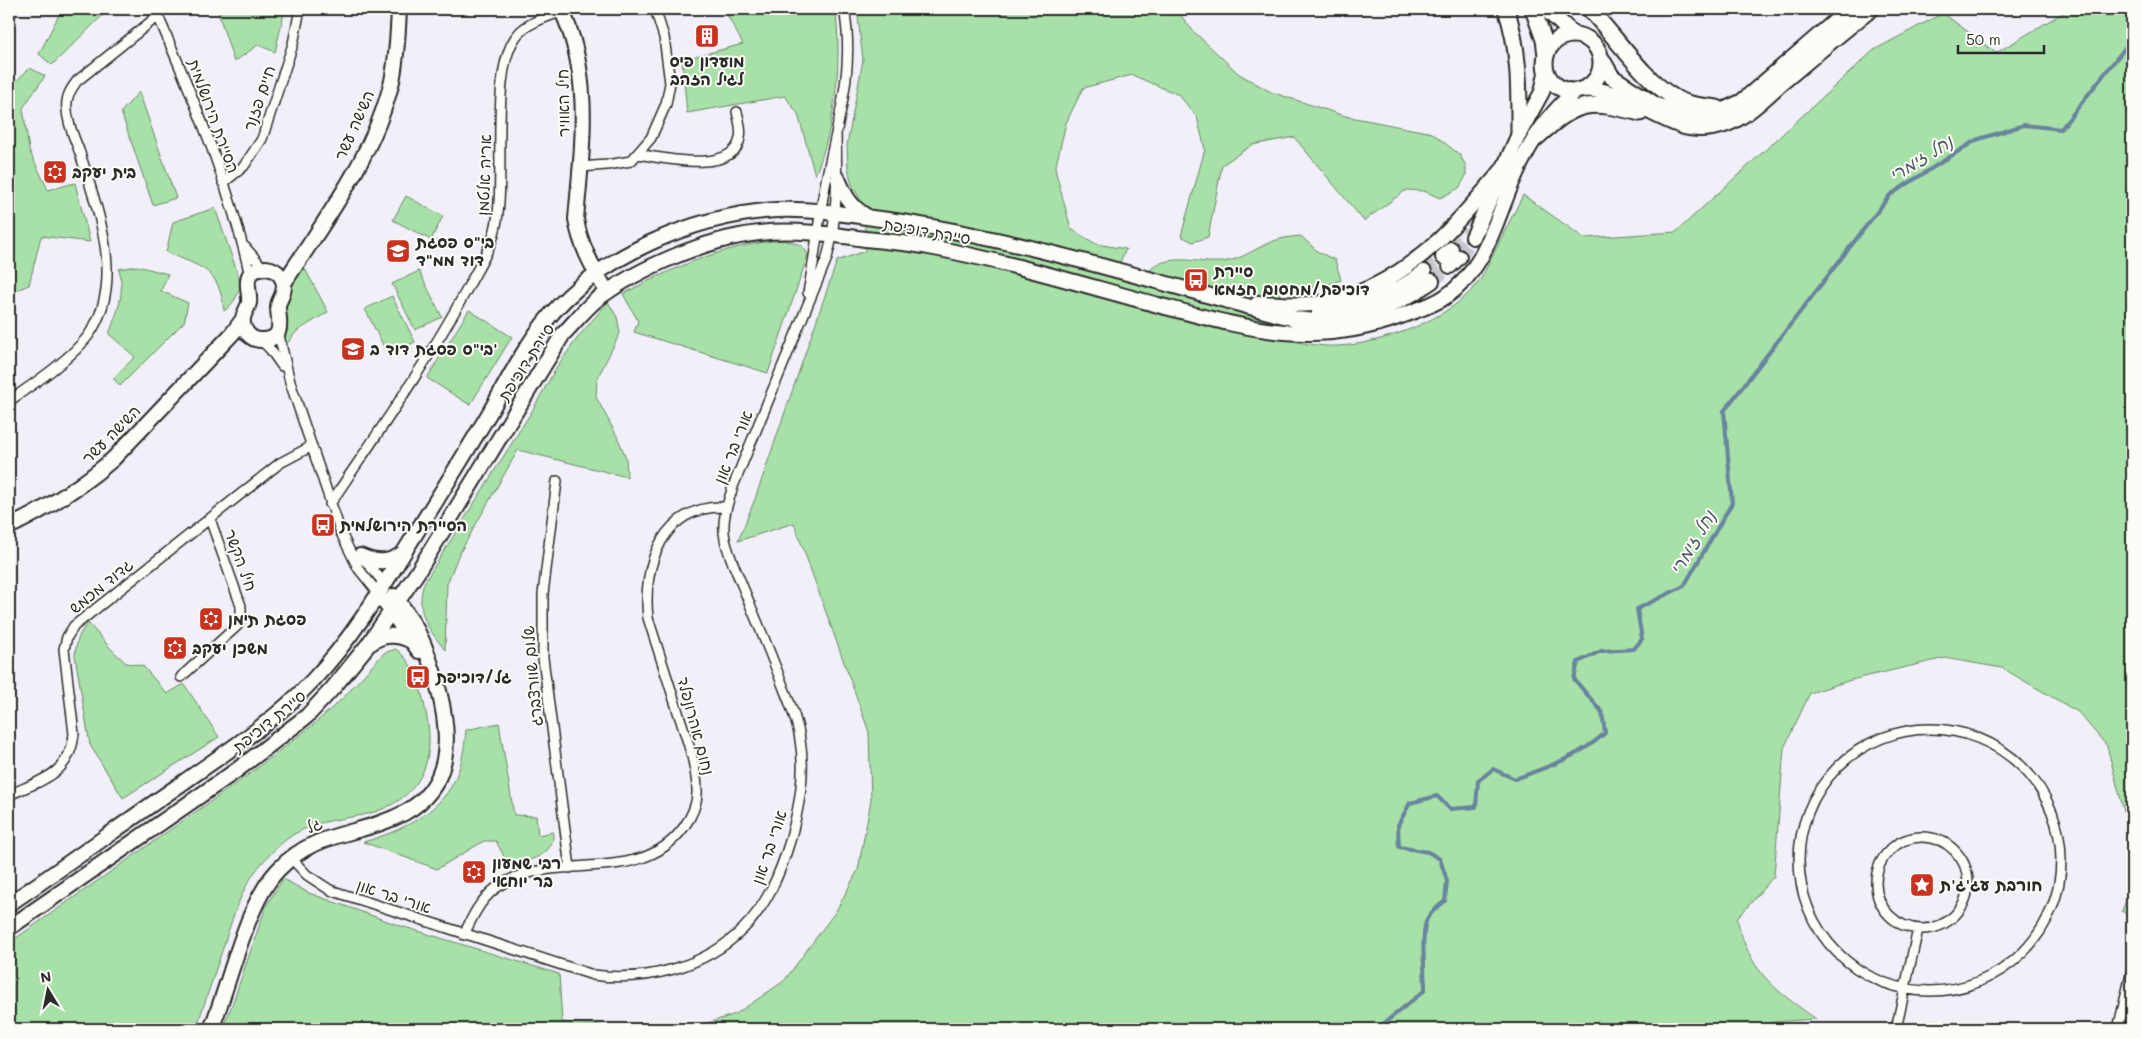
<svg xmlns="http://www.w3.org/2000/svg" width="2141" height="1038" font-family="Mali,'Playpen Sans Hebrew',sans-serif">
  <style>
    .green { fill: #a7e1a7; stroke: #698669 }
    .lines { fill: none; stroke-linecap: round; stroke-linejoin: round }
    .stream { stroke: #68849e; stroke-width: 4 }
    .secondary-tunnel { stroke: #c9c8cf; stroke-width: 14; stroke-dasharray: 14 7; stroke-linecap: butt }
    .street-casing { stroke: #2b2b2b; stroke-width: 12 }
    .secondary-casing { stroke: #2b2b2b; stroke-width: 18 }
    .primary-casing { stroke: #2b2b2b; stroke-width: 19 }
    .street { stroke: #fdfcf7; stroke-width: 9 }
    .secondary { stroke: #fdfcf7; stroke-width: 14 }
    .primary { stroke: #fdfcf7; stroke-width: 15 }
    .labels { text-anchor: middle; stroke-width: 4; stroke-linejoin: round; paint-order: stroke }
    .poi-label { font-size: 16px; font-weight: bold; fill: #2b2b2b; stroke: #fdfcf7; text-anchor: start }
    .street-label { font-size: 16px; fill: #2b2b2b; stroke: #fdfcf7 }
    .water-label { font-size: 18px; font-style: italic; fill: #4a5765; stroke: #fdfcf7 }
  </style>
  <rect width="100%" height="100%" fill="#f1eff8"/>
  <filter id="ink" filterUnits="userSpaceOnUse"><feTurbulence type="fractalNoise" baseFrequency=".02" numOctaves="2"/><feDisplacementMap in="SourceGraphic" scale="10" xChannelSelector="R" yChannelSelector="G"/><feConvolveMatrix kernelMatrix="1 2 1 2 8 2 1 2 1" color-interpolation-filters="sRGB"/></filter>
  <g filter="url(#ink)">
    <path class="green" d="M60 9H106L107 11 52 65 39 54 60 13Z
      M217 9H285L275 52 258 45 234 62Z
      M724 9H835C843 59 835 128 815 175L798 114 785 96 687 113 682 60 743 44Z
      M857 9H1176L1192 30 1239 74 1271 92 1345 116 1432 133 1460 155 1466 166V176L1459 188 1440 198 1424 191 1406 190 1364 221 1294 137 1252 145 1222 165 1208 237 1193 242 1181 236 1205 149 1197 117 1179 95 1132 75 1083 88 1066 123 1055 169 1071 229 1096 244 1126 249 1119 264 1150 271 1152 267C1179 252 1200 266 1228 261 1244 258 1256 248 1271 242 1281 238 1290 237 1301 236L1318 252 1335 260 1341 280 1328 285 1280 292 1277 337C1296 342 1318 347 1338 346 1382 344 1453 319 1480 280 1485 272 1489 262 1494 253 1503 234 1513 215 1523 195L1584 238 1676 232 1874 50 1943 13 1996 53 2069 9H2132V858L2128 827 2107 746 2078 712 2002 668 1945 658 1851 680 1810 693 1784 748 1774 876 1737 919C1750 973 1774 989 1816 1019L1774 1022 1749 1029H654L695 1027 736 1014 784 981 836 911 858 870 871 800 869 732 794 523 738 541 755 499 837 261 865 251V208L852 185 848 168 847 145 863 60Z
      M30 68 45 76 23 108 29 150 48 190 75 183 90 242 41 236 29 285 9 293V88Z
      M139 92 176 198 153 205 121 112Z
      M406 196 443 216 431 240 393 220Z
      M215 208 241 283C238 296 234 303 224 311 219 267 202 268 166 252L173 222Z
      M782 240C795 243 803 243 808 255L768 373 634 332 638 321 623 294C674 267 725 245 782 240Z
      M137 266 168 274 161 291 188 303 184 322 120 386 113 378 135 357 109 334C118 309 125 296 119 269Z
      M304 267 328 312 297 331 286 345 282 334 285 295Z
      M419 271 442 317 415 330 392 284Z
      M392 296 415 342 388 355 365 309Z
      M608 302 617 317 620 333 597 379 596 397 618 438 626 458 627 477 518 450 458 556 447 584 445 650C427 627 415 612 424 583L532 411 556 368 579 336Z
      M469 310 512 337 470 405 427 378Z
      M88 623 113 651 126 663 143 666 167 694 184 684 219 737 123 798 90 745 75 656C76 642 79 633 88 623Z
      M396 649C416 665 421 688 426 713 437 763 419 800 368 814 345 819 319 820 298 832 283 840 272 852 261 864 240 888 231 924 221 954 213 979 204 1004 196 1029H9V943L244 778 313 725 343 698 384 653Z
      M499 723 514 815 536 816 538 835 553 832C555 857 528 860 509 866L496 841H484L437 869 363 842C400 832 445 811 458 772 463 758 465 744 466 730Z
      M2132 863V919L2122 911 2129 892Z
      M283 879 309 893 398 925 559 974 562 1022 644 1029H222L232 1005 266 906Z"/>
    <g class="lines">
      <path class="stream" d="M1377 1029 1425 990C1425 973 1420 929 1428 917 1432 911 1440 905 1445 901L1447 881 1440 859 1428 852 1399 847 1398 825 1410 803 1437 796 1450 809 1476 807 1478 781 1493 769 1515 779C1547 767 1579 757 1605 733L1602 712 1574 679 1578 662 1601 651 1634 649 1642 639 1637 609 1684 586 1732 503 1724 411 1890 195 1976 140 2024 125 2061 129 2132 39"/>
      <path class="secondary-tunnel" d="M1451 249 1467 230
        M1459 257 1473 237
        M1424 272 1443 257
        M1432 281 1450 266"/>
      <defs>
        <path id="street" d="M155 9C192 94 230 185 250 276
          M638 154C662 158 734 175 740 138 742 130 739 120 737 112
          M580 167 607 165 631 161 651 138 666 104 670 83 664 37 655 9
          M223 183 244 166 262 139 293 44 300 9
          M245 247 263 268
          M808 293C815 257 818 222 825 186 836 126 856 71 844 9
          M278 331 290 382 341 533 358 568 378 593
          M261 340 270 349 282 366
          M9 401C32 385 71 359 88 336 127 282 97 209 80 153 74 137 65 118 67 101 68 93 72 88 77 81L158 16
          M557 481 543 594V658L570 868
          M330 504C377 434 426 365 466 291 476 271 490 251 495 230 508 182 487 67 519 33 529 22 548 17 562 11
          M363 558 385 584
          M181 677 237 626 241 616V606L210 519
          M1799 860a131 131 0 1 1 262 0a131 131 0 1 1-262 0Z
          M9 795C41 780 70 775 74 734L64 649 67 637 74 626 280 463 312 446
          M1876 883a46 46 0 1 1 92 0a46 46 0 1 1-92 0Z
          M291 858 307 875 330 890 593 975C645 982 704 968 743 929 767 905 780 874 790 841 799 808 806 774 800 740 798 722 790 704 783 686 770 652 756 619 742 585 736 570 728 554 725 539 721 520 728 502 734 484L827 258C838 218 837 176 836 134
          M464 935C472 917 480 900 496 888 552 847 639 890 684 827 692 816 698 803 697 789 696 762 686 737 678 712 668 681 658 649 648 618 642 565 663 504 726 507
          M1896 1029 1918 929
          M2118 1029 2132 970"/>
        <path id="secondary" d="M561 9C593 75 582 148 576 219 580 246 594 269 607 292
          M838 179C845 196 850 206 866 216
          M1473 237 1519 134 1542 92 1546 73
          M1443 257 1451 249
          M1450 266 1459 257
          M266 268C278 269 287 280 283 292 282 298 278 301 278 307 278 319 286 339 263 340 251 341 241 330 243 318 244 312 248 308 249 303 251 289 238 270 266 268Z
          M284 283C325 220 374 156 392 81 397 57 398 33 399 9
          M1258 303C1280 304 1302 306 1323 303 1341 301 1358 293 1374 286 1430 258 1463 216 1503 169
          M1319 312C1355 311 1395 294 1424 272
          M9 527C46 509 81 487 113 459L232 334 243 319
          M360 556C376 563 389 564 403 553
          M378 593 419 651
          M371 643C383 633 400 634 413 642
          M9 904C67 865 123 824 181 784 226 752 275 721 313 680 350 641 378 595 406 549 434 504 463 458 490 412 507 382 523 350 544 323 596 256 695 215 777 210 810 208 857 216 889 220 1027 240 1161 284 1295 319 1345 326 1392 310 1432 281
          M9 928 237 770 307 716 333 688 368 645 417 573 563 334C574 323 584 310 596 300 638 268 706 239 759 233 793 229 830 234 865 239 886 241 908 243 929 247 1006 261 1083 285 1158 305 1245 328 1313 349 1401 316 1416 310 1432 306 1445 297 1487 269 1495 219 1515 176 1529 144 1549 113 1576 91
          M211 1029C230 984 246 903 278 870 317 829 359 837 404 813 452 787 451 738 439 691 428 652 420 628 394 596"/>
        <path id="primary" d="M1506 9C1520 49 1519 92 1519 134
          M1533 9 1544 40 1546 55
          M1546 9 1574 35
          M1589 9C1614 34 1643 79 1672 96 1685 105 1702 106 1717 108
          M1545 63a28 28 0 1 1 56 0a28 28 0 1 1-56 0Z
          M1601 58 1612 77 1657 106 1694 117 1718 113 1742 102 1850 9
          M1583 89C1621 89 1650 116 1686 127 1703 131 1723 127 1738 118 1754 109 1768 94 1782 82 1812 57 1841 32 1871 9
          M1536 138C1577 102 1586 99 1640 113"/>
      </defs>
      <use href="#street" class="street-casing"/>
      <use href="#secondary" class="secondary-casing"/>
      <use href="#primary" class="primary-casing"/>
      <use href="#street" class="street"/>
      <use href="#secondary" class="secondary"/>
      <use href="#primary" class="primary"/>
    </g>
  </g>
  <defs>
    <symbol id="building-square" viewBox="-11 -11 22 22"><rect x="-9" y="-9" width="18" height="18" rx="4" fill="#c8321e" stroke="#fdfcf7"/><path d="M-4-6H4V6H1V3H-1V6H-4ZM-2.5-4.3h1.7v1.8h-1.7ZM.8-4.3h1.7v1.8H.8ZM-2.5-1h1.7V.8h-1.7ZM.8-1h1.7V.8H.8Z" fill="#fff"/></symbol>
    <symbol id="synagogue-square" viewBox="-11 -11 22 22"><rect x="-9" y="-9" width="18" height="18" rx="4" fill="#c8321e" stroke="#fdfcf7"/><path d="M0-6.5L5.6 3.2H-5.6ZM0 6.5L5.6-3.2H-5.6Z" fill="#fff"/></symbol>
    <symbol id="school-square" viewBox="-11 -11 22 22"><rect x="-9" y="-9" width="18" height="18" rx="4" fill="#c8321e" stroke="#fdfcf7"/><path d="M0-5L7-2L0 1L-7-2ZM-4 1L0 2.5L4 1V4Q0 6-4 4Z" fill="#fff"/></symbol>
    <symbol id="bus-square" viewBox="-11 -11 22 22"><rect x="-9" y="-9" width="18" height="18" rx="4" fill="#c8321e" stroke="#fdfcf7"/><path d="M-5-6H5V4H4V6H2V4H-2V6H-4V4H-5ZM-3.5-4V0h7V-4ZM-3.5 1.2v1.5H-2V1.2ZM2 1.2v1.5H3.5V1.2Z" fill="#fff"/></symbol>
    <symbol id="sight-square" viewBox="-11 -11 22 22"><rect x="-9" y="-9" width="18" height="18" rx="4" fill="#c8321e" stroke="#fdfcf7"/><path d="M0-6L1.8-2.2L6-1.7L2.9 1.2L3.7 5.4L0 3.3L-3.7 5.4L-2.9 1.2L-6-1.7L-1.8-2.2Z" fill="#fff"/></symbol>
  </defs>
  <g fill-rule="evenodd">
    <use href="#building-square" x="693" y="22" width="28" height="28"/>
    <use href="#synagogue-square" x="41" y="158" width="28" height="28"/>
    <use href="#school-square" x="384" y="237" width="28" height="28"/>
    <use href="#bus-square" x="1182" y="266" width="28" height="28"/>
    <use href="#school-square" x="339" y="335" width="28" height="28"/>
    <use href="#bus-square" x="309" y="511" width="28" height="28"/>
    <use href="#synagogue-square" x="197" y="605" width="28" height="28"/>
    <use href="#synagogue-square" x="161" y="634" width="28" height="28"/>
    <use href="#bus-square" x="404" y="663" width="28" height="28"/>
    <use href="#synagogue-square" x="460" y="858" width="28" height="28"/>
    <use href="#sight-square" x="1908" y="871" width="28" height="28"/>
  </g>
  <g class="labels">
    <g class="poi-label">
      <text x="707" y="67" text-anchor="middle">מועדון פיס<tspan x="707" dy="18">לגיל הזהב</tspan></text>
      <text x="72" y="178">בית יעקב</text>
      <text x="416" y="248">בי"ס פסגת<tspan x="416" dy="18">דוד ממ"ד</tspan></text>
      <text x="1214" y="277">סיירת<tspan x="1214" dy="18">דוכיפת/מחסום חזמא</tspan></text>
      <text x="370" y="355">בי"ס פסגת דוד ב'</text>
      <text x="340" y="531">הסיירת הירושלמית</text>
      <text x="228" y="625">פסגת תימן</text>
      <text x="192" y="654">משכן יעקב</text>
      <text x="436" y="683">גל/דוכיפת</text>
      <text x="492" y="869">רבי שמעון<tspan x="492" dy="18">בר יוחאי</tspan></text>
      <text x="1940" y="891">חורבת עג'ג'ת</text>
    </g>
    <g class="street-label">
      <text transform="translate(259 98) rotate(-71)" y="6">חיים פזנר</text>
      <text transform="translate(563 103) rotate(-91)" y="6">חיל האוויר</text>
      <text transform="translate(214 116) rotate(70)" y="6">הסיירת הירושלמית</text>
      <text transform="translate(354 125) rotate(-66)" y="6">השישה עשר</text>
      <text transform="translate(484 175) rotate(-88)" y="6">אריה אלטמן</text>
      <text transform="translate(927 231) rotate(10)" y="6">סיירת דוכיפת</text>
      <text transform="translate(526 362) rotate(-57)" y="6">סיירת דוכיפת</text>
      <text transform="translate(111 434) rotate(-45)" y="6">השישה עשר</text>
      <text transform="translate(733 447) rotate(-68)" y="6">אורי בר און</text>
      <text transform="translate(241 560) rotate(70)" y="6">חיל הקשר</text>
      <text transform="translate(101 586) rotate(-39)" y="6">גדוד מכמש</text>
      <text transform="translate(532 676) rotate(-95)" y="6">שלום שוורצברג</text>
      <text transform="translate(269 721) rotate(-39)" y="6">סיירת דוכיפת</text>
      <text transform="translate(696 726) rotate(75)" y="6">נחום אהרונפלד</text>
      <text transform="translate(314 825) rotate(-23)" y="6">גל</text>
      <text transform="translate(769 847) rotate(-71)" y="6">אורי בר און</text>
      <text transform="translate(394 896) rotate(18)" y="6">אורי בר און</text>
    </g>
    <g class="water-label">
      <text transform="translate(1921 159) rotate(-32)" y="6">נחל זימרי</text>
      <text transform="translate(1693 543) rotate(-59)" y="6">נחל זימרי</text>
    </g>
  </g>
  <rect width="2141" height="1038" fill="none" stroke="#fdfcf7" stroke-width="30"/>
  <rect x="15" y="15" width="2111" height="1008" fill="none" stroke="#2b2b2b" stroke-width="2" filter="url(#ink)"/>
  <g transform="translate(48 990) rotate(350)" stroke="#fdfcf7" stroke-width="4" paint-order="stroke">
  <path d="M0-4L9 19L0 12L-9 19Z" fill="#2b2b2b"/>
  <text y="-8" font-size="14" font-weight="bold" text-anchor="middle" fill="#2b2b2b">N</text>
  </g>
  <path d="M1958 45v8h86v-8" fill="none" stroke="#2b2b2b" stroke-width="2.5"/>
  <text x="1966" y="45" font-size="15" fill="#2b2b2b" stroke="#fdfcf7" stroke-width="4" paint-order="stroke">50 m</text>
</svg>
